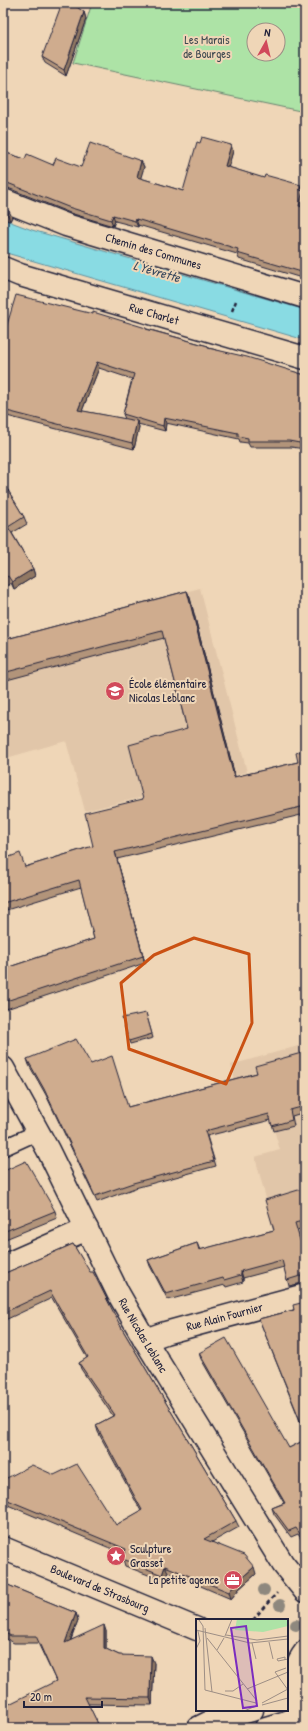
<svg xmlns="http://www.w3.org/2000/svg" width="308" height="1731" font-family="'Patrick Hand',sans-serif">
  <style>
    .built { fill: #e1c6a9 }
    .green { fill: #ade3a6; stroke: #688270; fill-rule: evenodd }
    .water { fill: #89dbe3; stroke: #6091a0 }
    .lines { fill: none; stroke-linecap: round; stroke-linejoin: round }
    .service-casing { stroke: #22223b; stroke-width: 18 }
    .minor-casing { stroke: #22223b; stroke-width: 25 }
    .secondary-casing { stroke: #22223b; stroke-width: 25 }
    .primary-casing { stroke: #22223b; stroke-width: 25 }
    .path { stroke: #22223b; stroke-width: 2.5; stroke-dasharray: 4 3; stroke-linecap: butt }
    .service { stroke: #efd6b7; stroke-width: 15 }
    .minor { stroke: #efd6b7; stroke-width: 22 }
    .secondary { stroke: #efd6b7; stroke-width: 22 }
    .primary { stroke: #efd6b7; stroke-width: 22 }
    .tree { fill: #8e887e }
    .wall { fill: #b2947a; stroke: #22223b; fill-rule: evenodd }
    .shaded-wall { fill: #917863; stroke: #22223b }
    .building { fill: #cfac8e; stroke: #22223b }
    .marked { fill: none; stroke: #ca5113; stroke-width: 3; stroke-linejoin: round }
    .labels { text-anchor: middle; stroke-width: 4; stroke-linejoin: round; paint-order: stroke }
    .park-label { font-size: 12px; fill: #3e4950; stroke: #efd6b7 }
    .street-label { font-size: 12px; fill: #22223b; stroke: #efd6b7 }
    .poi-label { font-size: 12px; fill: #22223b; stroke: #efd6b7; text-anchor: start }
    .water-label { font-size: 13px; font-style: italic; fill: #37475d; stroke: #efd6b7 }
    .inset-road { fill: none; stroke: #9d8e85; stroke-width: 1 }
    .view { fill: #7b2cbf; fill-opacity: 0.15; stroke: #7b2cbf; stroke-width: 2 }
    .inset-edge { fill: none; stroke: #22223b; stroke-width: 2 }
  </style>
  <rect width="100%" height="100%" fill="#efd6b7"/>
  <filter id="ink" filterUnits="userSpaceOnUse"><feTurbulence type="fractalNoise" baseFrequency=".025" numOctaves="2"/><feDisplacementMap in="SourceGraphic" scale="8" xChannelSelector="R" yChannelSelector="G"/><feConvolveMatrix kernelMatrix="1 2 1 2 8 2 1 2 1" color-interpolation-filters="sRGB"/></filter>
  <g filter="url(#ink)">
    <path class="built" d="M200 588 247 772 85 811 66 741 3 759V641Z
      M305 1044V1196L268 1206 255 1157 280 1150 267 1106 240 1100 231 1065Z"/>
    <path class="green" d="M92 3H305V112L73 63ZM254 30H278V54H254Z"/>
    <path class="water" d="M3 219 32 230 305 310V340L3 252Z"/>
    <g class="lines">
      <defs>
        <path id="service" d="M3 1148 38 1132"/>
        <g id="minor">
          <path id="s1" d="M3 200 66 225 305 297"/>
          <path id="s2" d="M3 268 20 275 305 358"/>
          <path id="s3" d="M3 1068 48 1150 118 1293 145 1340 283 1564 305 1591"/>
          <path d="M3 1266 87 1229"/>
          <path id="s4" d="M145 1340 165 1333 305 1295"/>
        </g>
        <g id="secondary">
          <path id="s5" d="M3 1548 197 1629"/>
          <path d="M198 1728 208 1723 252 1710"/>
          <path d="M266 1728 300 1718"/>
        </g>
        <path id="primary" d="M305 1652C288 1674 291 1705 305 1727"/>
      </defs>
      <use href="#service" class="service-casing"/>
      <use href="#minor" class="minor-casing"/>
      <use href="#secondary" class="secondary-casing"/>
      <use href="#primary" class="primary-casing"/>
      <path class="path" d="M232 311 236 301
        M253 1620 264 1607 277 1593"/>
      <use href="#service" class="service"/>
      <use href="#minor" class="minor"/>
      <use href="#secondary" class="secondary"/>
      <use href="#primary" class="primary"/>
    </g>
    <g class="tree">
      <circle cx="264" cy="1590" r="6"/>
      <circle cx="280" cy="1605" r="6"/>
      <circle cx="296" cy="1625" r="6"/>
    </g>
    <path class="wall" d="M84 12 86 19 66 76 45 63 42 57Z
      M233 151 228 167 303 191 305 196V199L303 207 305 208V279L239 259 237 254 138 225V227L115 221 113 226 70 213 8 188H3V152L25 159 53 165 81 167 141 161 144 167 140 178 183 191Z
      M3 208 12 217 10 221 3 219Z
      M147 329 208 346 209 348 305 375V449L291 447H250L248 443 240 442 239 439 166 423 165 431 138 424 139 427 134 449 3 415V338ZM99 368 132 379 123 414 125 419 82 411Z
      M3 482 24 517 27 524 12 533 33 569 35 576 14 589 11 583 3 588Z
      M187 591 190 598 235 777 298 762 305 750V814L117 859 145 963 3 1010V969L94 939 81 887 3 911V857L4 859 25 867 93 846 143 799 187 729 164 638 3 681V640Z
      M146 1013 153 1038 130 1044 129 1041Z
      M305 1052V1112L292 1116 294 1126 274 1131 271 1120 207 1136 216 1166 135 1188 97 1202 46 1095 29 1065 27 1059 91 1064 128 1107 257 1073Z
      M3 1175 55 1211 57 1218 3 1240V1197L6 1196 3 1189Z
      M305 1188V1228L297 1230 305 1256V1283H302L289 1286 284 1267 243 1278V1282L226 1287 225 1285 168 1300 150 1266 148 1260 197 1243 200 1250 274 1230Z
      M73 1244 121 1327 236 1521 239 1527 212 1542 256 1574 239 1589 231 1599 168 1572 164 1581 125 1566 123 1559 124 1554 3 1503V1480L116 1525 141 1511 98 1432 96 1425 113 1416 81 1369 79 1363 87 1358 52 1298 3 1321V1274Z
      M305 1302V1430L304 1431 259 1319 294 1310Z
      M199 1353 289 1448 305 1440V1545L298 1534 291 1537 274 1514 272 1508 284 1503 201 1359Z
      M3 1583 76 1613 78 1620 71 1640 106 1631V1649L119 1655 154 1663 152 1705 88 1704 100 1728H3L56 1681 38 1643H14L3 1638Z"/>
    <path class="shaded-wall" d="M84 12 86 19 66 76 64 70Z
      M231 145 233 151 227 172 225 166Z
      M141 161 144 167 139 184 137 177Z
      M301 185 305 196V199L301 212 299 206 300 190Z
      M9 211 12 217 10 221 8 215Z
      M113 215 115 221 113 226 111 220Z
      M136 219 138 225V227L135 221Z
      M4 287 6 294 3 300V289Z
      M97 362 99 368 80 416 78 410Z
      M164 418 166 423 165 431 163 426Z
      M137 421 139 427 134 449 132 443Z
      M33 569 35 576 14 589 12 582Z
      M187 591 190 598 237 784 234 777Z
      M115 852 117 859 145 963 143 956Z
      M241 1271 243 1278V1282L241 1275Z
      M165 1566 168 1572 164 1581 162 1575Z
      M254 1567 256 1574 239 1589 231 1599 229 1592 236 1583Z
      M76 1613 78 1620 67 1649 65 1643Z
      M104 1625 106 1631V1655L104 1648Z
      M151 1656 154 1663 152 1705 150 1698Z"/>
    <path class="building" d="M62 3H71L84 12 64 70 42 57Z
      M202 137 231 145 225 166 264 178 265 175 301 185 300 190 303 191 299 206 305 207V273L237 253 238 249 136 219 135 221 113 215 111 220 68 207 5 182H3V152L25 159 27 154 53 165 56 158 81 167 90 143 141 161 137 177 183 191 197 142 200 143Z
      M3 208 9 211 8 215 3 214Z
      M16 295 93 314V312L146 328V329L208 346V348L247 357 305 375V444L289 441H248V438L238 436V433L164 418 163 426 123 414 134 374 97 362 78 410 137 421 132 443 3 410V338Z
      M3 482 24 517 8 527 33 569 12 582 8 576 3 579Z
      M187 591 234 777 298 762 296 753 305 750V806L115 852 143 956 3 1002V969L94 939 79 880 3 903V857L4 859 20 853 25 867 93 846 85 813 143 799 129 745 187 729 162 631 3 673V640Z
      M146 1013 152 1034 129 1041 122 1018Z
      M76 1039 91 1064 112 1056 128 1107 257 1073 255 1066 305 1052V1106L290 1110 292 1120 272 1126 269 1114 205 1131 214 1161 133 1183 95 1196 44 1089 27 1059Z
      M26 1161 55 1211 3 1232V1197L6 1196 3 1188V1175L5 1173 4 1171Z
      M305 1188V1220L295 1223 305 1257 304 1258 305 1264V1277L300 1276 287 1280 282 1260 241 1271V1275L224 1280 223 1278 166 1294 148 1260 197 1243 199 1250 274 1230 265 1200Z
      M73 1244 90 1272H93L121 1327 236 1521 204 1539 244 1555 254 1567 236 1583 229 1592 165 1566 162 1575 123 1559 126 1549 3 1498V1480L32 1465 54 1475 77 1464 116 1525 142 1510 96 1425 115 1415 79 1363 88 1357 50 1291 3 1313V1274Z
      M305 1302V1424L302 1425 259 1319 294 1310 293 1305Z
      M226 1338 289 1448 305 1440V1541L296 1528 289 1531 272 1508 285 1503 199 1353Z
      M3 1583 76 1613 65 1643 104 1625V1648L119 1655 151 1656 150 1698 85 1697 99 1726 94 1728H3V1707L56 1681 36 1636H11L3 1632Z"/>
  </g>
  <path class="marked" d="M194 938 249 954 252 1023 226 1084 129 1049 121 983 154 955Z"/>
  <defs>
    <symbol id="school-disc" viewBox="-11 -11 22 22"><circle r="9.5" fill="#d1495b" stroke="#efd6b7"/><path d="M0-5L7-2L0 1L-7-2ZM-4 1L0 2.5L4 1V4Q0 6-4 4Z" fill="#fff"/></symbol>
    <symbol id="sight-disc" viewBox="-11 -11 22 22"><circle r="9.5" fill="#d1495b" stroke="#efd6b7"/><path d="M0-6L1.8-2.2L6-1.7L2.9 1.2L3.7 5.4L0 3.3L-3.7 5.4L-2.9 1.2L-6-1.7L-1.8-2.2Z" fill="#fff"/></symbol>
    <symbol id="office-disc" viewBox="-11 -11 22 22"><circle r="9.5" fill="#d1495b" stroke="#efd6b7"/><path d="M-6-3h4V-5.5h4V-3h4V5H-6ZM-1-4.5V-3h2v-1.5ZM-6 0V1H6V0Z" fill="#fff"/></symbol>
  </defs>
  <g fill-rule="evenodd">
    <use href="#school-disc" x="104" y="680" width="22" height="22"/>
    <use href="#sight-disc" x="105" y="1545" width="22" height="22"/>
    <use href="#office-disc" x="222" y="1569" width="22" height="22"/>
  </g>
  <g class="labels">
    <g class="park-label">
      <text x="207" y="44">Les Marais<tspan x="207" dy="14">de Bourges</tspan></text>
    </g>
    <g class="street-label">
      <text dy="4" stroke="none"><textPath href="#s1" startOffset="159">Chemin des Communes</textPath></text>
      <text dy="4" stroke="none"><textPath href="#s2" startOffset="158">Rue Charlet</textPath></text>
      <text dy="4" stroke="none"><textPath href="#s4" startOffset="83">Rue Alain Fournier</textPath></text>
      <text dy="4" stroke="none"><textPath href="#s3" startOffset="302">Rue Nicolas Leblanc</textPath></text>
      <text dy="4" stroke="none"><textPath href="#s5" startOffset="105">Boulevard de Strasbourg</textPath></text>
    </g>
    <g class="poi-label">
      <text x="129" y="688">École élémentaire<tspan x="129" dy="14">Nicolas Leblanc</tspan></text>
      <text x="130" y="1553">Sculpture<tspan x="130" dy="14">Grasset</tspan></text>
      <text x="219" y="1584" text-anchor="end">La petite agence</text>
    </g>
    <g class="water-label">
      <text transform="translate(157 271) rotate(16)" y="5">L'Yévrette</text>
    </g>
  </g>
  <g transform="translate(196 1619)">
    <rect width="92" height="92" fill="#efd6b7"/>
    <path d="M41 0H92V7L67 13 39 11Z" fill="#ade3a6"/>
    <path class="inset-road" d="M3 1 7 7 9 71 60 84M9 9 16 73M0 11 54 24 92 20M30 16 61 21 92 17M29 17 36 0M11 19 61 82M73 23 77 40M56 24 60 40M0 30 4 22 2 12M21 31 28 19M89 41V38L81 40 82 42 92 40M90 49 79 53 92 71M51 70 92 53M29 72H37L47 65M66 84 92 70M66 86 92 79M48 92 60 87"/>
    <path class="view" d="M50 7 61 87 47 89 35 9Z"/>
    <rect width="92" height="92" class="inset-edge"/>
  </g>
  <rect width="308" height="1731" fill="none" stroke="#efd6b7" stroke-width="16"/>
  <rect x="8" y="8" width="292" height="1715" fill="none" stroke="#22223b" stroke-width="1.5" filter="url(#ink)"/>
  <g transform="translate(266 42) rotate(8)"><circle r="19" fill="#efd6b7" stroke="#9d8e85"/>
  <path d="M0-3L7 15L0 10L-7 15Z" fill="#d1495b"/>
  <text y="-6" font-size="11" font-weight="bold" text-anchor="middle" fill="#22223b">N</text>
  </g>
  <path d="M24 1701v6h78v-6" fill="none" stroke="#22223b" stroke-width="2"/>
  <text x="30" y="1701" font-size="12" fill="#22223b" stroke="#efd6b7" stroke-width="3" paint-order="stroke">20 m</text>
</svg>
